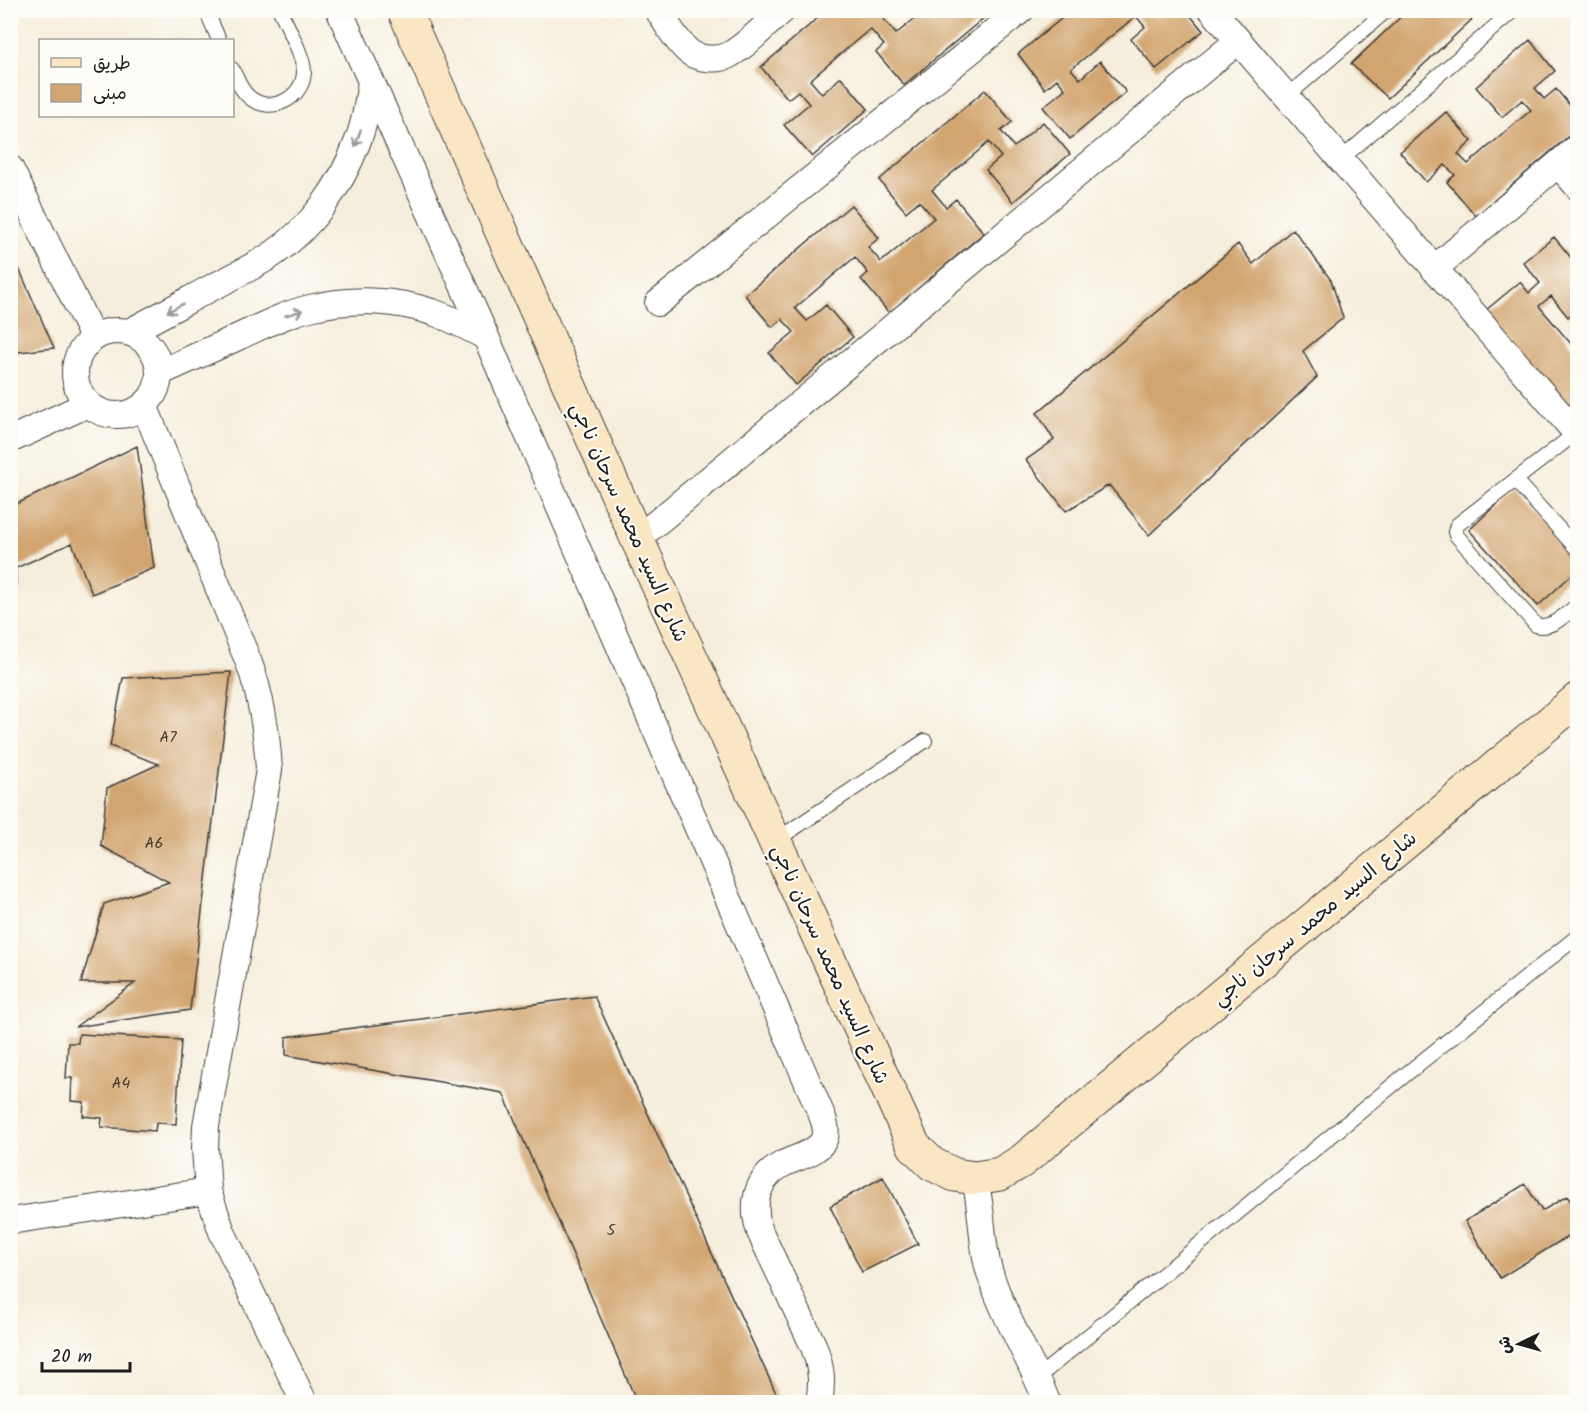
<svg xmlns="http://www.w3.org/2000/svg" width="1588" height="1413" font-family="Kalam,'Playpen Sans Arabic',sans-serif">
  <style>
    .building { fill: #d2a570 }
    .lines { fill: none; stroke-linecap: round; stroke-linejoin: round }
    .lane-casing { stroke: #3d3c39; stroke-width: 16 }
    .street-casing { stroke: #3d3c39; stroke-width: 28 }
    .secondary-casing { stroke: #3d3c39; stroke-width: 35 }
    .lane { stroke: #fff; stroke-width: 14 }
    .street { stroke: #fff; stroke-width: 26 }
    .secondary { stroke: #fbe6c4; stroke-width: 33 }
    .oneway { stroke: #999 }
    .labels { text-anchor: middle; stroke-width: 4.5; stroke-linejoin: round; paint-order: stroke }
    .number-label { font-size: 16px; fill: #4a3e31 }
    .street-label { font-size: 20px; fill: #1c1c1c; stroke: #fdfcf7 }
  </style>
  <rect width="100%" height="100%" fill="#fdfcf7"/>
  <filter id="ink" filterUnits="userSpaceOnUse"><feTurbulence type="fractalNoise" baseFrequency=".0167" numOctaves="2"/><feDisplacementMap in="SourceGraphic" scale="12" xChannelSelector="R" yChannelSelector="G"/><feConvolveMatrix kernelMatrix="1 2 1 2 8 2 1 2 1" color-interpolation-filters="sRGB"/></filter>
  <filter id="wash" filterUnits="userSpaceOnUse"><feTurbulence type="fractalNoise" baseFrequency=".008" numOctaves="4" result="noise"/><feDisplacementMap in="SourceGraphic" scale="24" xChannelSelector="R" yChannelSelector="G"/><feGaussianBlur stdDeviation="1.35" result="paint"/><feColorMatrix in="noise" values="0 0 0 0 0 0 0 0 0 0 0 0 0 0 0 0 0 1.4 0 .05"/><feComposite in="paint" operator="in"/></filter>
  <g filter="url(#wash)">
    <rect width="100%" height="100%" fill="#f6eedc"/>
    <g id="blocks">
      <path class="building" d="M827 10H893L883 18 896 34 925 10H993L904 85 876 52 884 45 870 29 810 80 822 94 841 77 868 109 812 157 784 125 809 104 798 91 788 99 761 67Z
        M1072 10H1153L1158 17 1166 10H1186L1203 31 1156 69 1131 39 1145 27 1136 16 1071 69 1080 79 1100 61 1126 92 1070 139 1043 107 1065 89 1057 79 1045 89 1018 54Z
        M1408 10H1482L1388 98 1351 64Z
        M1530 40 1555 71 1535 88 1544 99 1556 89 1578 115V128L1476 216 1447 182 1455 175 1445 165 1426 182 1400 152 1446 112 1472 141 1458 154 1468 164 1531 110 1522 100 1502 117 1476 87Z
        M985 90 1012 122 1001 131 1014 147 1043 122 1070 154 1013 202 986 170 1001 157 989 142 932 190 946 207 956 199 984 233 889 313 861 279 868 273 855 257 795 308 807 321 826 305 853 337 796 385 769 353 794 332 782 319 772 327 745 295 851 205 879 238 868 247 881 262 934 218 919 201 906 212 879 180Z
        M1293 229 1331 280 1343 318 1303 351 1317 377 1149 535 1109 485 1066 511 1026 460 1054 440 1037 413 1238 244 1253 264Z
        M1554 237 1578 266V309L1568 317 1551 296 1539 306 1578 352V421L1486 310 1520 282 1529 293 1540 283 1523 262Z
        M10 248 54 348 10 353Z
        M137 446 154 568 92 594 72 543 16 568 17 633 10 636V507Z
        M1514 488 1578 558V569L1538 606 1469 530Z
        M231 672 190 1010 75 1027 135 983H81L104 904 169 882 101 846 107 788 159 764 110 746 123 678Z
        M594 996 780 1402H637L503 1093 286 1055V1037Z
        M79 1034 181 1040 176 1124 156 1123 155 1131 101 1127 102 1118 83 1116 84 1102 71 1101 72 1078H66L68 1043H78Z
        M883 1177 918 1244 862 1272 830 1206Z
        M1525 1184 1542 1211 1567 1196 1578 1212V1230L1500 1278 1465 1221Z"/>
    </g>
  </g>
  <g filter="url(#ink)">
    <use href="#blocks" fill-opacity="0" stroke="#3d3c39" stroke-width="1.5"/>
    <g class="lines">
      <defs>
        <path id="lane" d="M206 10 219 40
          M232 69C237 78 240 90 249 97 270 115 303 99 304 72 304 56 287 26 280 10
          M1286 97 1387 10
          M1340 160 1514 10
          M1576 433 1457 525 1455 532 1456 535 1536 625C1552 630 1565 614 1578 605
          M1515 480 1578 550
          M775 841 925 741
          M1037 1378 1405 1075 1578 936"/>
        <path id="street" d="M339 10 486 337 823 1118C825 1124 827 1131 825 1137 820 1153 796 1157 783 1164 755 1179 751 1205 760 1232L814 1347C821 1367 823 1381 819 1402
          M658 10C667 24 676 41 689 52 698 59 718 61 729 55 749 44 765 25 783 10
          M1212 10 1578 435
          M1558 164 1578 187
          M10 168 93 337
          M1434 269 1578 147
          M658 303 1021 10
          M75 373a42 42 0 1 1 84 0a42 42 0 1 1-84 0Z
          M129 332C156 318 183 303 209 289 231 278 253 267 273 254 312 227 341 186 357 143 365 123 368 102 371 81
          M159 373C186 361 212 349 238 337 262 326 285 314 310 308 350 298 394 299 432 312 451 318 469 328 486 337
          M144 405 249 663C262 698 267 733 269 770L206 1126 205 1148 208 1191 222 1232 304 1402
          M10 440 88 404
          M637 539 1238 41
          M975 1178C977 1189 979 1199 980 1210 983 1230 983 1251 989 1270 1003 1316 1030 1357 1047 1402
          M10 1221 208 1191"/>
        <path id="secondary" d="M404 10 637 539 914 1146 932 1164 955 1175 975 1178 1000 1174 1022 1161 1578 699"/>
      </defs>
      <use href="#lane" class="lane-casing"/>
      <use href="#street" class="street-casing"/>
      <use href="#secondary" class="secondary-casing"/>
      <use href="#lane" class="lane"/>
      <use href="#street" class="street"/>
      <use href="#secondary" class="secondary"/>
    </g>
    <defs><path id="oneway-shaft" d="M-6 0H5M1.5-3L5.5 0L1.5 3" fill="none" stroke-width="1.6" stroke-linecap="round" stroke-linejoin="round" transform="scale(1.5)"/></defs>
    <g class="oneway">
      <use href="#oneway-shaft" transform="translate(358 138) rotate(108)"/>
      <use href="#oneway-shaft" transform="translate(175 308) rotate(152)"/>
      <use href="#oneway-shaft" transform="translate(294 313) rotate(-17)"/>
    </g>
  </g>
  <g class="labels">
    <g class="number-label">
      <text x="168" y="742">A7</text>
      <text x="154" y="848">A6</text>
      <text x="121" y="1088">A4</text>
      <text x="611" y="1235">5</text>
    </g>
    <g class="street-label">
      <text transform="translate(630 522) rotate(66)" y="7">شارع السيد محمد سرحان ناجي</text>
      <text transform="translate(1314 918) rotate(-40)" y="7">شارع السيد محمد سرحان ناجي</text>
      <text transform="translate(831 964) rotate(66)" y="7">شارع السيد محمد سرحان ناجي</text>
    </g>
  </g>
  <rect width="1588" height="1413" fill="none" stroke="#fdfcf7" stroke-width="36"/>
  <rect x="39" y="39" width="195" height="78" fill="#fdfcf7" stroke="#a3a29f" stroke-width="1.5"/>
  <rect x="51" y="58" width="30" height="9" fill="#fbe6c4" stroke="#a3a29f" stroke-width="1.5"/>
  <text x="93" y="69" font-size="18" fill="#1c1c1c">طريق</text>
  <rect x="51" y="84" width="30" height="18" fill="#d2a570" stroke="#a3a29f" stroke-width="1.5"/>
  <text x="93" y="99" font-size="18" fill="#1c1c1c">مبنى</text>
  <g transform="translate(1519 1344) rotate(265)" stroke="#fdfcf7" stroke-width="4.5" paint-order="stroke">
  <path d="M0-4.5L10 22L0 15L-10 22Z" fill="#1c1c1c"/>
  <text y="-9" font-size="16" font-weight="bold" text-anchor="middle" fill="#1c1c1c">ش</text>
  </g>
  <path d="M42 1362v9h88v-9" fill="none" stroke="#1c1c1c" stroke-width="3"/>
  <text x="51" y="1362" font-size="18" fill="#1c1c1c" stroke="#fdfcf7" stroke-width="4.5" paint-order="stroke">20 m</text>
</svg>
